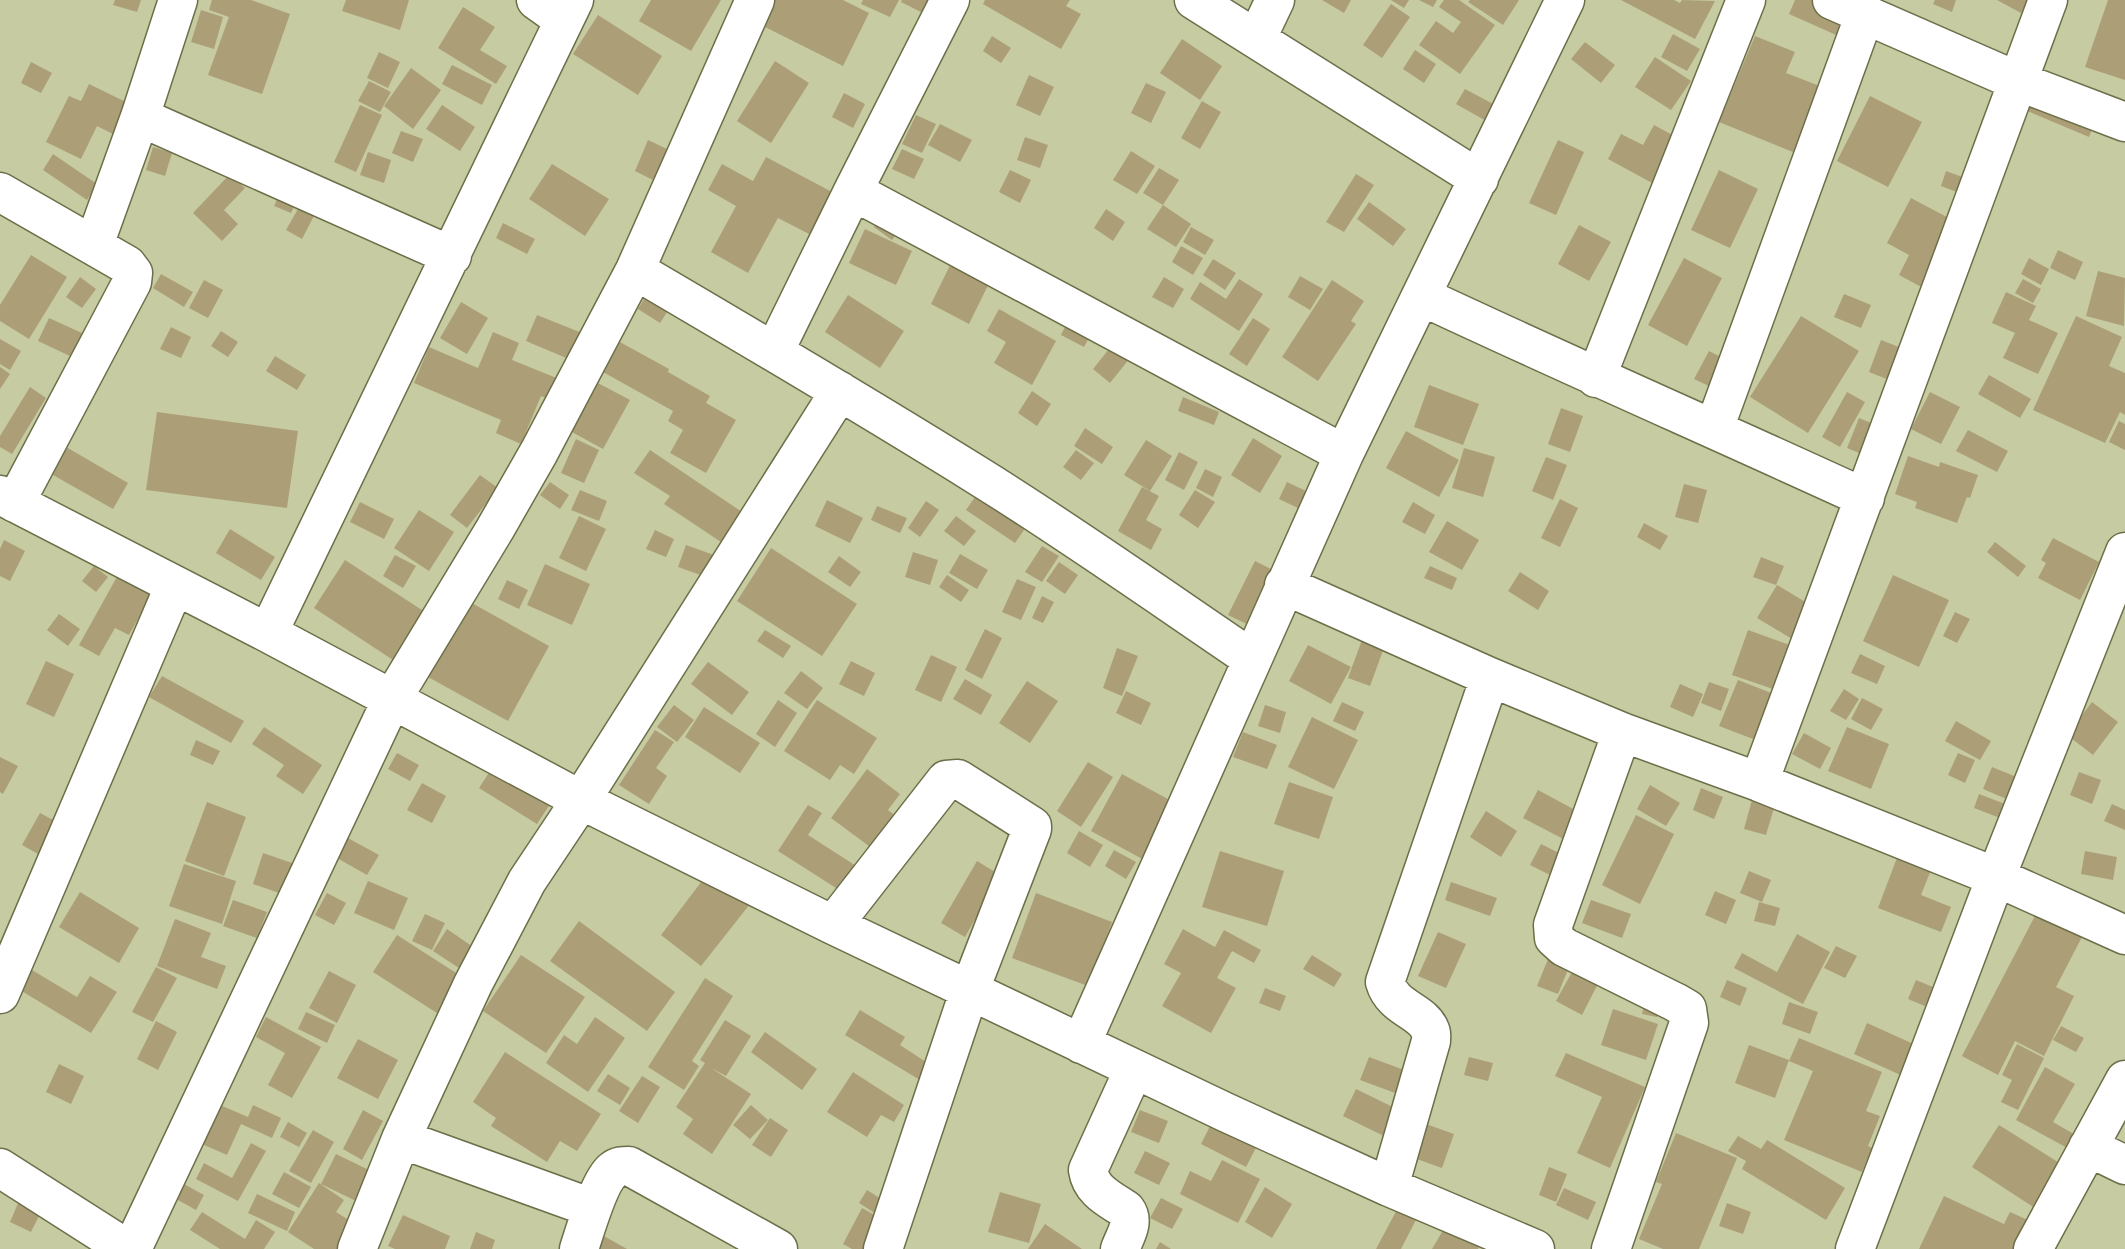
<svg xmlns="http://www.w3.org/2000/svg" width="2125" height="1249" font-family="'Work Sans',sans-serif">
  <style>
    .building { fill: #ac9f78 }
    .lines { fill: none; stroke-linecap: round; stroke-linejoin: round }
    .minor-casing { stroke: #6c6f49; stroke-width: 41 }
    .minor { stroke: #fff; stroke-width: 38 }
  </style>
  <rect width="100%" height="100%" fill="#c6cba1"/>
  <path class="building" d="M115 0H141L137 12 113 5Z
    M212 0H251L290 14 262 94 208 75 229 17 209 10Z
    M346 0H409L400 30 342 11Z
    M651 0H721L691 51 639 21Z
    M774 0H843L869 13 843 66 761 25Z
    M863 0H899L890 17 861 4Z
    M902 0H929L923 13 901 2Z
    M985 0H1070L1066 6 1081 14 1061 49 983 4Z
    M1322 0H1351L1344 13Z
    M1391 0H1409L1404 8Z
    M1419 0H1437L1433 7Z
    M1444 0H1459L1495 25 1460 74 1419 45 1436 21 1453 33 1461 22 1439 7Z
    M1470 0H1519L1503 25 1468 2Z
    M1621 0H1674L1680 3 1682 0 1715 1 1695 39Z
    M1795 0H1829L1855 11 1843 38 1789 14Z
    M1935 0H1956L1952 12 1933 4Z
    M1997 0H2028L2021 13Z
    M2108 0H2125V80L2085 67Z
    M1391 4 1410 17 1382 58 1363 45Z
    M463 7 495 27 480 50 507 66 496 84 438 48Z
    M201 10 223 17 214 49 191 42Z
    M598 15 662 56 638 95 573 54Z
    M1673 34 1700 49 1687 71 1661 57Z
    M992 36 1011 48 1001 63 983 51Z
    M1755 36 1795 52 1786 73 1825 88 1798 154 1719 122Z
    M1182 39 1222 66 1200 100 1160 73Z
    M1585 42 1615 65 1601 83 1571 59Z
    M1415 50 1436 64 1424 83 1403 69Z
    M379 52 400 62 388 88 367 78Z
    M1655 57 1691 81 1671 110 1635 87Z
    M775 61 809 83 771 143 737 121Z
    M31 62 52 73 41 93 21 83Z
    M452 65 492 85 482 105 442 84Z
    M411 68 441 90 413 129 384 106Z
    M1029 75 1054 87 1040 116 1016 105Z
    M2038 79 2095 121 2089 137 2025 110Z
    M369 81 391 92 380 112 358 101Z
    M1146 83 1166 92 1151 123 1131 113Z
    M89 84 130 104 115 135 97 126 81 159 46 142 69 96 81 101Z
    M1465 89 1497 106 1488 122 1456 104Z
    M844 93 865 104 853 128 832 117Z
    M1870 96 1922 122 1888 187 1837 161Z
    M1202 101 1221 112 1200 149 1181 138Z
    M360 105 382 115 356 172 334 162Z
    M442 105 475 127 460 151 426 129Z
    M916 115 936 124 922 153 902 144Z
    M940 124 972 140 960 162 928 145Z
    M1654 125 1678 138 1654 184 1608 159 1621 134 1643 145Z
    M401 131 423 139 413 162 392 153Z
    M1025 137 1048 145 1040 168 1017 160Z
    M648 140 667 149 653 180 635 171Z
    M1558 140 1584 152 1556 215 1529 203Z
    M153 147 172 153 165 176 146 170Z
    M902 149 924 159 914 179 892 169Z
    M1131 151 1155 166 1137 194 1113 180Z
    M368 152 391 160 384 183 360 175Z
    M53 154 97 184 87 200 43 170Z
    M766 157 834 193 811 235 778 218 748 273 711 252 736 206 708 190 722 164 753 181Z
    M552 164 609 199 585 236 529 199Z
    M1159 168 1179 180 1163 205 1191 224 1176 247 1147 229 1163 205 1143 193Z
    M1010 170 1031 180 1020 203 999 192Z
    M1719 170 1758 189 1730 248 1691 230Z
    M1946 171 1968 179 1962 194 1941 186Z
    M230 174 245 188 224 210 238 224 222 241 193 213Z
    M1356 174 1374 185 1344 232 1326 222Z
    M283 186 300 194 291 213 274 206Z
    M1911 198 1960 224 1925 289 1899 275 1909 255 1887 243Z
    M302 202 317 210 302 239 286 230Z
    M1369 202 1406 229 1393 246 1357 219Z
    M889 207 907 220 892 240 874 227Z
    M1106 209 1125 222 1113 241 1094 228Z
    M503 223 535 239 527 254 496 238Z
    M1579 225 1611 242 1589 281 1558 264Z
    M1191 227 1214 240 1205 255 1183 242Z
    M865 229 912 251 896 285 849 263Z
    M1181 246 1203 258 1193 275 1172 262Z
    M959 247 997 267 969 324 931 304Z
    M2058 250 2083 262 2075 280 2050 268Z
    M31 255 67 277 29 339 0 321V305Z
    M1684 258 1722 278 1687 346 1648 325Z
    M2029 258 2049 269 2041 285 2021 274Z
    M1213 259 1236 273 1225 290 1203 275Z
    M2098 271 2125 278 2124 326 2086 316Z
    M161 274 193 292 184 307 153 288Z
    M1300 276 1323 289 1310 310 1288 297Z
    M80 277 96 289 82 308 66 297Z
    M1164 277 1184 289 1173 308 1152 297Z
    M1239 279 1263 294 1239 331 1190 299 1200 282 1226 299Z
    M2023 279 2041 289 2033 303 2015 293Z
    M204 280 223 290 208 318 189 308Z
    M1332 280 1364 301 1351 321 1356 324 1318 381 1282 357Z
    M650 289 673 303 660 323 638 309Z
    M2006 292 2036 306 2029 320 2058 333 2038 374 2003 358 2015 333 1992 323Z
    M1844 294 1871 305 1861 328 1834 317Z
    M848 295 904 331 880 368 825 332Z
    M461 302 488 318 467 354 440 338Z
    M1075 307 1099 319 1084 347 1061 335Z
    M999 309 1056 341 1032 385 994 363 1006 342 987 331Z
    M537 315 582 333 571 360 526 341Z
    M1801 316 1859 351 1808 433 1750 397Z
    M2076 316 2122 337 2109 366 2125 373V415L2120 412 2105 443 2033 410Z
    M49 318 82 333 72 357 38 341Z
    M1253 318 1270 329 1247 366 1229 354Z
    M171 327 191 337 181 358 160 349Z
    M221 331 238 342 228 357 211 346Z
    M493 332 519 343 512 360 564 381 555 402 541 396 521 444 496 433 501 420 414 383 429 347 478 368Z
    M1121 334 1138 348 1110 383 1093 369Z
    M0 339 21 351 10 370 0 364Z
    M1881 340 1904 349 1892 381 1869 372Z
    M620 342 669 369 668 372 710 396 706 403 736 420 706 473 670 453 683 430 668 421 673 411 603 372Z
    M1709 351 1731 362 1717 390 1694 379Z
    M275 356 306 375 297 390 266 371Z
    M0 367 10 374 0 389Z
    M1989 375 2031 399 2020 418 1978 394Z
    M596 382 630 400 603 449 570 431Z
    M1429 385 1479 404 1463 445 1414 427Z
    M30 387 46 398 12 454 0 447V436Z
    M1032 391 1051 404 1037 426 1018 413Z
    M1847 392 1865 402 1840 447 1822 437Z
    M1930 392 1960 407 1941 444 1911 429Z
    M1183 397 1219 412 1214 425 1178 411Z
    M1561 408 1583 416 1570 452 1548 444Z
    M157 412 298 431 287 508 146 490Z
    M1859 418 1876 425 1864 455 1847 448Z
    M2119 421 2125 424V450L2109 442Z
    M1085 428 1113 447 1102 464 1074 446Z
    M1968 430 2008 451 1997 472 1956 451Z
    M1406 431 1459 460 1439 497 1386 468Z
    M1253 438 1282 456 1260 493 1231 475Z
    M576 439 599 450 584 483 561 473Z
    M1146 440 1172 456 1150 491 1124 475Z
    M61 444 128 483 113 509 46 471Z
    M1464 448 1495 457 1483 497 1452 488Z
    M650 450 745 514 724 544 664 504 670 496 634 473Z
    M1076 450 1094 463 1081 480 1063 467Z
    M1179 452 1198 462 1184 490 1165 480Z
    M1908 456 1939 467 1940 462 1978 475 1970 498 1967 497 1957 523 1915 508 1917 502 1895 494Z
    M1546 457 1567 465 1553 500 1532 491Z
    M1205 469 1222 477 1213 497 1196 488Z
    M480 475 498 488 467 528 450 515Z
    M986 481 1035 514 1015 543 966 510Z
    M550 482 569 495 560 509 540 495Z
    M1287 482 1308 492 1300 509 1279 499Z
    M1684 484 1707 490 1698 523 1675 517Z
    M1142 487 1159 496 1146 520 1162 529 1151 550 1118 531Z
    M580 490 607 501 599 521 571 510Z
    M1195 490 1215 502 1198 528 1179 515Z
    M1560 499 1578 508 1560 547 1541 538Z
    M827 500 863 518 850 543 815 526Z
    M926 501 939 510 920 537 908 528Z
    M360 502 394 519 384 539 350 522Z
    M1413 502 1435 515 1425 534 1402 522Z
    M877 506 907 518 900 533 871 520Z
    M419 510 454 532 429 571 394 548Z
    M579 516 606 529 586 571 559 558Z
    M956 516 976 531 964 546 944 531Z
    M1447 521 1479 540 1462 570 1429 552Z
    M1644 523 1668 536 1660 550 1637 537Z
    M230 529 275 557 261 580 216 553Z
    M655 530 674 539 666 557 646 549Z
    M2053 538 2099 562 2080 600 2038 578 2046 563 2041 560Z
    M4 540 25 551 10 581 0 576V549Z
    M1995 542 2026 566 2018 577 1987 552Z
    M686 545 714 555 706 577 678 567Z
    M1042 546 1059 556 1042 582 1025 572Z
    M771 548 857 604 822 656 737 601Z
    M913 552 938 560 930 585 905 577Z
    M960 554 988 570 977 589 949 573Z
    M395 555 416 566 403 588 383 576Z
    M839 556 861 572 850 587 828 572Z
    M1761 557 1784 566 1776 585 1753 577Z
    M345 560 425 612 393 660 314 608Z
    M1255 561 1279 573 1253 627 1228 615Z
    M1059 562 1078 575 1065 594 1046 581Z
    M545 564 590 584 572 625 527 605Z
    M94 566 108 577 96 592 82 581Z
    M1430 566 1457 578 1452 590 1424 578Z
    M1520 572 1549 591 1538 610 1508 591Z
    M118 575 152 594 129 635 115 628 99 656 79 645Z
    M947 575 969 590 961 602 939 587Z
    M1893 575 1949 600 1919 667 1863 641Z
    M1017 579 1036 587 1021 620 1002 612Z
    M507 580 528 590 519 609 498 599Z
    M1777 585 1812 606 1792 639 1757 618Z
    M1042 596 1054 602 1043 623 1032 618Z
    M470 602 549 646 508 721 428 677Z
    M1955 612 1970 619 1957 643 1943 636Z
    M59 614 80 629 68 646 47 630Z
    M985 629 1002 638 982 679 965 670Z
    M1366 629 1388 637 1370 686 1348 678Z
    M765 630 791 646 783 658 757 641Z
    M1748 630 1795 647 1779 691 1732 675Z
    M1308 645 1351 667 1331 704 1289 681Z
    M1117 648 1138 656 1122 696 1103 688Z
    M1860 654 1885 666 1877 684 1851 673Z
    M931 655 957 667 941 702 915 690Z
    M46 661 74 674 54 717 26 704Z
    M851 661 875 673 864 696 839 684Z
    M708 662 749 692 732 715 691 684Z
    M801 671 823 688 807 709 784 693Z
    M162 676 244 721 231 743 149 697Z
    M965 679 992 695 981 715 953 699Z
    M1738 680 1779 696 1761 742 1719 726Z
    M1027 681 1058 701 1030 743 999 723Z
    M1709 682 1729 689 1721 711 1701 703Z
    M1680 684 1703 694 1693 717 1670 707Z
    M1844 689 1859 699 1846 720 1830 711Z
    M1126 691 1151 703 1141 725 1116 713Z
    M1862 698 1883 709 1871 730 1851 719Z
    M778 700 797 713 775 747 756 734Z
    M817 700 877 738 854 774 840 765 830 780 784 751Z
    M1342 702 1364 712 1355 731 1333 721Z
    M2092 702 2118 722 2093 755 2067 735Z
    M674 705 694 720 677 742 657 727Z
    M1265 705 1286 712 1280 733 1258 726Z
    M704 707 760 743 740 773 685 737Z
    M1312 717 1358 740 1334 789 1288 767Z
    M1956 721 1991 741 1980 760 1945 741Z
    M264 727 322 765 303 794 276 776 284 765 252 744Z
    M1847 727 1889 744 1871 789 1828 771Z
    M655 730 674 742 656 768 667 776 649 804 619 785Z
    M1243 732 1277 745 1267 769 1233 757Z
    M1804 733 1831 748 1820 769 1792 754Z
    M196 740 220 751 213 765 190 755Z
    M397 753 419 765 410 781 388 769Z
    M1958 753 1975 760 1965 783 1948 775Z
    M0 757 18 766 3 794 0 792Z
    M496 762 554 798 537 824 479 788Z
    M1088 762 1113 777 1081 827 1057 811Z
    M1992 767 2019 778 2009 800 1983 789Z
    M867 769 900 794 888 810 901 820 877 852 831 818Z
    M2079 772 2101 780 2092 804 2070 795Z
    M1122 774 1175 803 1144 860 1091 831Z
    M1289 782 1333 797 1319 839 1274 824Z
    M422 783 446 796 432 823 407 810Z
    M1650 785 1680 803 1666 826 1637 809Z
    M1756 785 1779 791 1766 835 1744 829Z
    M1701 788 1723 797 1714 819 1693 810Z
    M1538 790 1588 817 1573 844 1523 818Z
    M1979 794 2005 804 2000 818 1974 808Z
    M207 802 246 817 224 876 185 861Z
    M2112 804 2125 810V830L2104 821Z
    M808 805 822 813 808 835 864 871 847 895 778 851Z
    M1486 811 1517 831 1501 857 1470 837Z
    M40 813 55 821 38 854 22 845Z
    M1636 815 1674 834 1640 904 1602 885Z
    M1079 831 1103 845 1090 867 1067 853Z
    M348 838 379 855 367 875 337 858Z
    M1903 842 1937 855 1921 895 1951 907 1941 932 1878 908Z
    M1541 844 1563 855 1552 876 1530 865Z
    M1114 850 1136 862 1126 879 1105 866Z
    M1220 851 1284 871 1267 926 1202 907Z
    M2085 851 2117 857 2113 880 2081 874Z
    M263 853 295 864 285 895 253 884Z
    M977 861 1000 875 965 937 941 923Z
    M184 864 236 881 222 924 169 906Z
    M1749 871 1771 880 1762 902 1740 893Z
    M708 873 750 904 701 966 661 935Z
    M368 881 408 898 394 930 354 913Z
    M1451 882 1497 898 1490 916 1445 900Z
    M1715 891 1736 900 1726 924 1705 915Z
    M80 892 139 928 119 963 59 927Z
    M327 893 346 903 334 925 315 915Z
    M1036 893 1112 922 1088 986 1012 958Z
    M233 900 267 912 257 938 223 926Z
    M1591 900 1631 914 1622 938 1582 923Z
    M1759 902 1780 908 1775 926 1754 921Z
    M2037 912 2083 935 2056 987 2074 996 2044 1056 2015 1041 1998 1075 1962 1056Z
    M425 914 445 923 432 950 412 941Z
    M175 919 211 933 201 957 226 966 217 989 157 966Z
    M579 921 675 992 647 1031 550 961Z
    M447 929 479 951 465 972 433 951Z
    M1183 929 1215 947 1224 930 1261 950 1254 963 1232 951 1217 978 1236 988 1211 1033 1162 1006 1181 973 1164 964Z
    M1438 932 1466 944 1446 988 1418 976Z
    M1797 934 1830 952 1803 1004 1734 968 1742 953 1777 972Z
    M397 935 464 978 440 1015 373 972Z
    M1836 946 1857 956 1845 978 1824 968Z
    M1553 947 1574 955 1558 994 1537 986Z
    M521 955 585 997 546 1053 483 1011Z
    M1312 955 1342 974 1334 987 1303 969Z
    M1578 961 1603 974 1582 1015 1556 1001Z
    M156 967 177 978 153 1022 132 1012Z
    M32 970 77 997 90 976 117 992 91 1033 20 990Z
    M329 971 356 985 337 1023 309 1008Z
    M705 978 733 996 692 1061 699 1066 684 1090 648 1067Z
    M1727 980 1747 988 1740 1006 1720 997Z
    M1916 980 1940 990 1932 1009 1908 999Z
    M1265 988 1286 996 1280 1011 1259 1003Z
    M1647 993 1661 996 1657 1017 1642 1014Z
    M1789 1002 1818 1012 1810 1034 1782 1024Z
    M1613 1009 1658 1024 1646 1060 1601 1045Z
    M860 1010 905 1037 900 1045 929 1064 920 1080 845 1035Z
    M306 1012 335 1025 327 1043 298 1029Z
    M266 1017 321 1047 292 1098 268 1085 285 1053 256 1037Z
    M595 1017 625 1038 588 1092 546 1063 564 1035 577 1044Z
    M725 1020 751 1036 726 1076 711 1068 751 1094 712 1154 683 1134 693 1119 676 1107 705 1063 700 1060Z
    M156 1021 177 1032 158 1070 137 1059Z
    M1867 1023 1918 1046 1905 1077 1854 1054Z
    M2061 1026 2084 1038 2076 1052 2053 1040Z
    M765 1032 817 1069 802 1090 751 1052Z
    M1799 1038 1882 1072 1866 1111 1880 1116 1868 1146 1872 1148 1862 1172 1784 1140 1813 1071 1789 1061Z
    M358 1039 398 1060 378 1099 337 1078Z
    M2017 1044 2044 1058 2018 1110 2001 1102 2012 1080 2002 1075Z
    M1749 1045 1789 1060 1775 1098 1735 1083Z
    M505 1052 601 1114 577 1151 560 1141 547 1162 491 1126 496 1118 473 1102Z
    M1566 1053 1645 1087 1610 1168 1577 1153 1602 1097 1555 1076Z
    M1369 1057 1415 1074 1406 1097 1360 1080Z
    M1469 1057 1493 1063 1488 1081 1464 1075Z
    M59 1064 84 1076 71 1104 46 1092Z
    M2045 1067 2075 1084 2053 1122 2079 1137 2071 1150 2016 1120Z
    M853 1072 904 1105 894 1122 881 1115 867 1137 827 1112Z
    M608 1074 630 1088 620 1105 597 1091Z
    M642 1076 660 1087 638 1123 619 1111Z
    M1356 1089 1403 1112 1390 1139 1343 1116Z
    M220 1105 248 1117 253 1105 281 1118 272 1138 241 1124 227 1155 202 1144Z
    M751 1105 768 1120 750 1139 733 1125Z
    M363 1110 383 1121 362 1160 343 1149Z
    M1140 1110 1168 1121 1159 1143 1131 1132Z
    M770 1118 788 1130 771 1157 752 1145Z
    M1214 1118 1259 1142 1246 1167 1201 1144Z
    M288 1122 307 1133 299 1147 280 1137Z
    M1426 1124 1454 1134 1442 1168 1414 1158Z
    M1999 1125 2069 1169 2041 1212 1972 1167Z
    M313 1130 334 1142 311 1183 289 1171Z
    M1676 1133 1737 1158 1699 1249H1663L1639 1239 1662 1184 1656 1182Z
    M1738 1136 1761 1149 1767 1140 1845 1188 1826 1220 1742 1169 1746 1161 1728 1151Z
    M251 1143 266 1151 238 1201 196 1179 204 1163 232 1178Z
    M1145 1151 1170 1163 1159 1185 1134 1173Z
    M336 1154 371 1171 356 1201 321 1184Z
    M1222 1160 1260 1179 1238 1223 1180 1194 1190 1171 1211 1181Z
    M1549 1167 1567 1174 1556 1202 1539 1195Z
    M284 1172 311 1187 299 1208 272 1194Z
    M319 1183 344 1200 336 1212 360 1227 346 1249H314L288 1232Z
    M184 1184 204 1195 196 1210 176 1199Z
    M1265 1187 1292 1204 1272 1238 1245 1222Z
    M1564 1188 1596 1202 1588 1220 1556 1205Z
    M867 1190 889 1204 881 1217 859 1203Z
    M1000 1192 1041 1204 1029 1243 988 1232Z
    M257 1194 295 1212 287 1231 248 1213Z
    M1944 1196 2004 1224 2010 1212 2032 1222 2019 1249H1919Z
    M1161 1198 1183 1209 1172 1229 1150 1218Z
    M19 1201 41 1212 31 1232 10 1222Z
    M1727 1203 1751 1212 1743 1234 1719 1226Z
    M1400 1204 1419 1214 1401 1249H1376Z
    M862 1208 885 1221 870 1249H852L843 1244Z
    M202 1212 245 1239 256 1220 275 1232 264 1249H220L190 1230Z
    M403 1215 450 1236 445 1249H395L388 1246Z
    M1045 1224 1082 1249H1028Z
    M1445 1227 1479 1246 1478 1249H1432Z
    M476 1232 495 1240 492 1249H470Z
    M602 1235 627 1249H594Z
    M1160 1242 1171 1249H1156Z"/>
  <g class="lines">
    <defs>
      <path id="minor" d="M536 0 564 20
        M1194 0 1479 179
        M1832 0 2017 81 2125 122
        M1257 38 1275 0
        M140 117 452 256
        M853 191 1344 454
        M0 192 127 265 133 273 132 282 15 503
        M94 245 140 117 178 0
        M635 270C751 338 866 406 980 477 1073 535 1162 598 1252 659
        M1421 296C1568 365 1717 430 1865 498
        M774 352 853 191 950 0
        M1596 378 1746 0
        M1714 429 1865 14
        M0 495 268 633 581 800 833 925 1225 1112 1389 1187 1535 1249
        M1284 585 1490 677 1622 732 1759 782 1996 877 2125 935
        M268 633 574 0
        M1759 782 2048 0
        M833 925 946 780 958 779 1032 826V829L969 992 883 1249
        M0 994 174 587
        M1081 1044 1344 454 1565 0
        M401 1139 592 1208
        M2088 1147 2125 1165
        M0 1168 127 1249
        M1389 1187 1431 1041C1431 1037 1432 1033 1430 1030 1422 1010 1393 1009 1385 982L1490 677
        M132 1249 392 699 495 529 539 452 635 270 755 0
        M357 1249 401 1139 473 984 527 881 581 800 840 391
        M579 1249C585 1231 599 1181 613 1170 618 1166 623 1166 629 1166L778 1249
        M1120 1249C1125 1236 1135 1222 1126 1210 1110 1199 1091 1191 1088 1170L1134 1069
        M1611 1249 1689 1023 1687 1009 1675 1002 1564 947 1554 938 1553 925 1622 732
        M1855 1249 1996 877 2125 552
        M2033 1249 2125 1080"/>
    </defs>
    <use href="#minor" class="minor-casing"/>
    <use href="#minor" class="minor"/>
  </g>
</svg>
